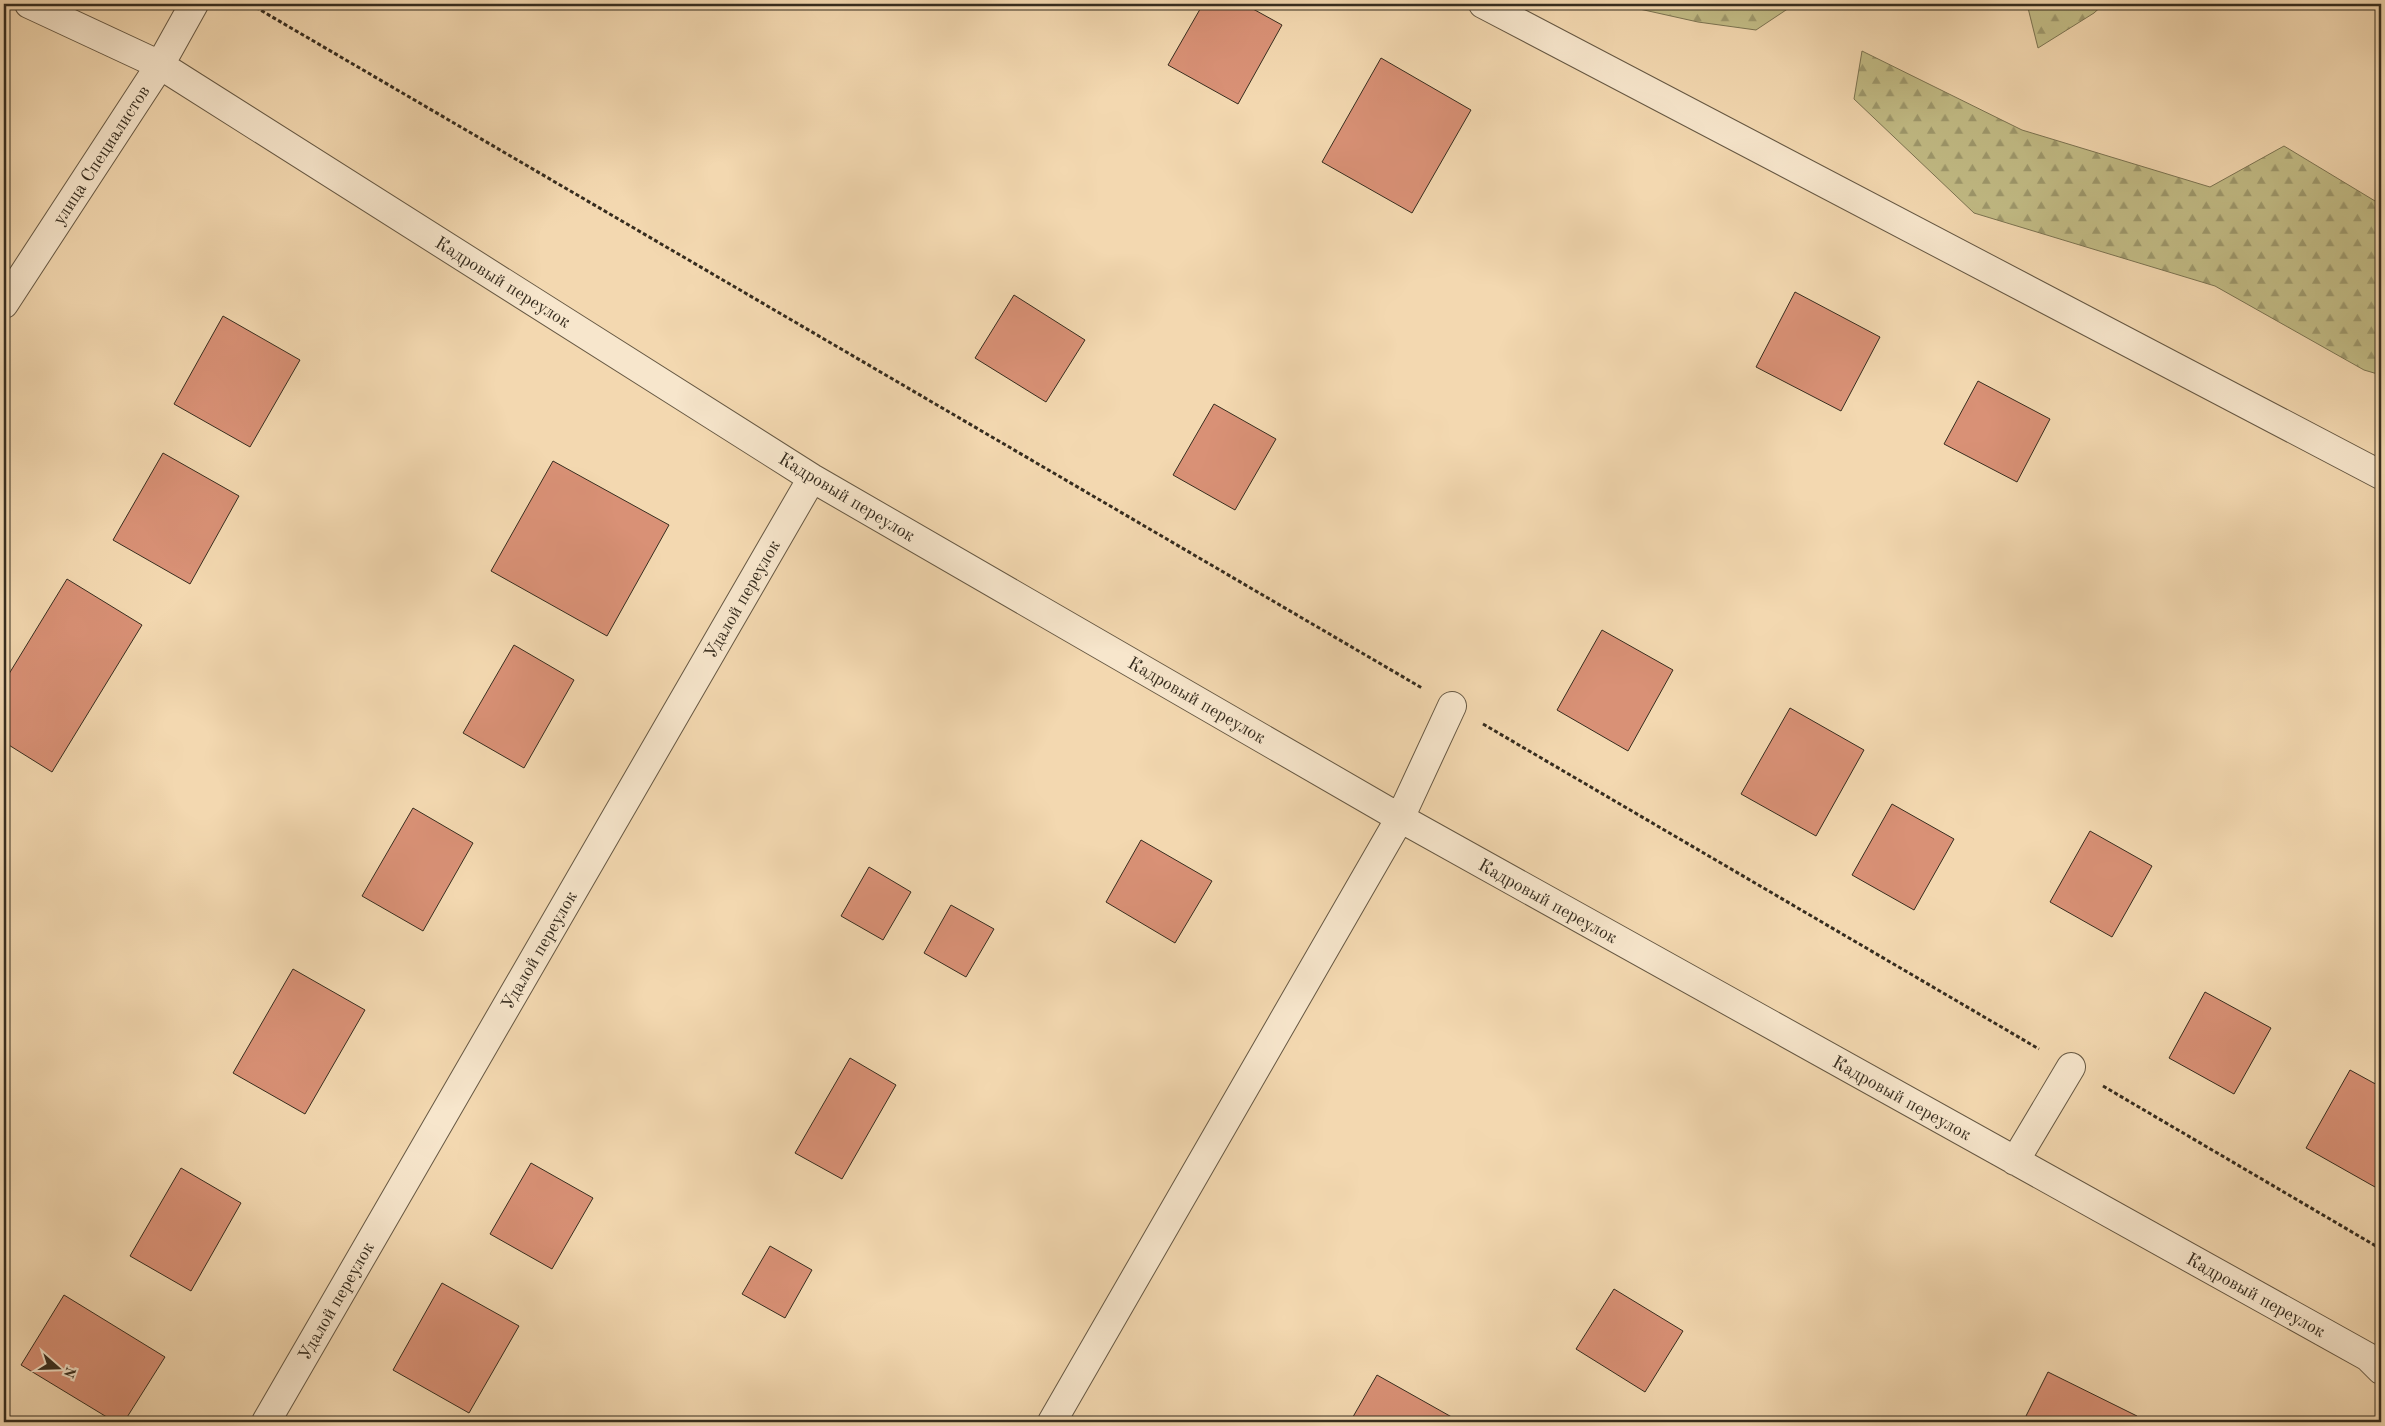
<svg xmlns="http://www.w3.org/2000/svg" width="2385" height="1426" font-family="'Old Standard TT',serif">
  <style>
    .forest { fill: url(#forest-firs); stroke: #7c7452 }
    .building { fill: #d99176; stroke: #372d1f }
    .lines { fill: none; stroke-linecap: round; stroke-linejoin: round }
    .minor-casing { stroke: #665843; stroke-width: 30 }
    .path { stroke: #372d1f; stroke-width: 3; stroke-dasharray: 4 2.5; stroke-linecap: butt }
    .minor { stroke: #f7e6cc; stroke-width: 28 }
    .labels { text-anchor: middle; stroke-width: 4.5; stroke-linejoin: round; paint-order: stroke }
    .street-label { font-size: 18px; fill: #372d1f; stroke: #f7e6cc }
  </style>
  <defs>
    <pattern id="forest-firs" width="22" height="20" patternUnits="userSpaceOnUse" patternTransform="scale(1.25)"><rect width="22" height="20" fill="#c2bc86"/><path d="M5 1l3.5 6h-7zM16 11l3.5 6h-7z" fill="#9e996d"/></pattern>
  </defs>
  <rect width="100%" height="100%" fill="#f3d8b0"/>
  <filter id="stains"><feTurbulence type="fractalNoise" baseFrequency=".004" numOctaves="4"/><feColorMatrix values="0 0 0 0 .2 0 0 0 0 .09 0 0 0 0 .02 0 0 0 .5 -.17"/></filter>
  <radialGradient id="worn" r=".72"><stop offset=".6" stop-color="#630" stop-opacity="0"/><stop offset="1" stop-color="#630" stop-opacity=".3"/></radialGradient>
  <path class="forest" d="M1617 4H1795L1756 30 1698 22Z
    M2027 4H2104L2094 13 2038 48Z
    M1862 51 2022 130 2210 187 2284 146 2380 204 2381 203V375L2364 370 2215 286 1974 213 1854 99Z"/>
  <path class="building" d="M1203 4H1244L1282 25 1238 104 1168 65Z
    M1381 58 1471 110 1412 213 1322 162Z
    M1795 292 1880 337 1841 411 1756 367Z
    M1014 295 1085 340 1046 402 975 358Z
    M223 316 300 360 250 447 174 404Z
    M1978 381 2050 419 2017 482 1944 444Z
    M1214 404 1276 439 1235 510 1173 475Z
    M163 453 239 496 190 584 113 540Z
    M553 461 669 525 607 636 491 571Z
    M67 579 142 625 52 772 4 742V682Z
    M1602 630 1673 670 1628 751 1557 710Z
    M514 645 574 680 524 768 463 733Z
    M1790 708 1864 750 1816 836 1741 794Z
    M1892 804 1954 839 1914 910 1852 875Z
    M413 808 473 843 423 931 362 896Z
    M2090 831 2152 866 2112 937 2050 902Z
    M1141 840 1212 881 1175 943 1106 902Z
    M869 867 911 892 883 940 841 916Z
    M951 905 994 929 966 977 924 953Z
    M293 969 365 1010 305 1114 233 1073Z
    M2205 992 2271 1028 2234 1094 2169 1058Z
    M850 1058 896 1085 842 1179 795 1153Z
    M2350 1070 2381 1087V1176L2375 1187 2306 1148Z
    M531 1163 593 1198 552 1269 490 1234Z
    M181 1168 241 1203 191 1291 130 1256Z
    M770 1246 812 1270 785 1318 742 1294Z
    M442 1283 519 1326 469 1413 393 1370Z
    M1614 1289 1683 1331 1645 1392 1576 1349Z
    M64 1295 165 1357 124 1422H115L21 1365Z
    M2048 1372 2137 1416 2134 1422H2023Z
    M1377 1375 1457 1420 1456 1422H1350Z"/>
  <g class="lines">
    <defs>
      <path id="minor" d="M29 4 160 65 812 478 1400 818 2368 1357 2381 1370
        M1483 4 2381 475
        M4 304 160 65 194 4
        M2015 1161 2071 1067
        M266 1422 812 478
        M1052 1422 1400 818 1452 706"/>
    </defs>
    <use href="#minor" class="minor-casing"/>
    <path class="path" d="M250 4 1422 688
      M1483 724 2039 1049
      M2103 1086 2381 1249"/>
    <use href="#minor" class="minor"/>
  </g>
  <g class="labels">
    <g class="street-label">
      <text transform="translate(101 155) rotate(-57)" y="6">улица Специалистов</text>
      <text transform="translate(503 282) rotate(32)" y="6">Кадровый переулок</text>
      <text transform="translate(847 497) rotate(31)" y="6">Кадровый переулок</text>
      <text transform="translate(742 599) rotate(-60)" y="6">Удалой переулок</text>
      <text transform="translate(1197 700) rotate(30)" y="6">Кадровый переулок</text>
      <text transform="translate(1548 901) rotate(29)" y="6">Кадровый переулок</text>
      <text transform="translate(539 950) rotate(-60)" y="6">Удалой переулок</text>
      <text transform="translate(1902 1098) rotate(29)" y="6">Кадровый переулок</text>
      <text transform="translate(2256 1295) rotate(29)" y="6">Кадровый переулок</text>
      <text transform="translate(336 1301) rotate(-60)" y="6">Удалой переулок</text>
    </g>
  </g>
  <rect width="2385" height="1426" fill="none" stroke="#f3d8b0" stroke-width="20"/>
  <rect x="5" y="5" width="2375" height="1416" fill="none" stroke="#372d1f" stroke-width="2.5"/>
  <rect x="10" y="10" width="2365" height="1406" fill="none" stroke="#372d1f"/>
  <g transform="translate(58 1368) rotate(110)" stroke="#f7e6cc" stroke-width="4" paint-order="stroke">
  <path d="M0-4L9 19L0 12L-9 19Z" fill="#372d1f"/>
  <text y="-8" font-size="14" font-weight="bold" text-anchor="middle" fill="#372d1f">N</text>
  </g>
  <rect width="100%" height="100%" filter="url(#stains)"/>
  <rect width="100%" height="100%" fill="url(#worn)"/>
</svg>
